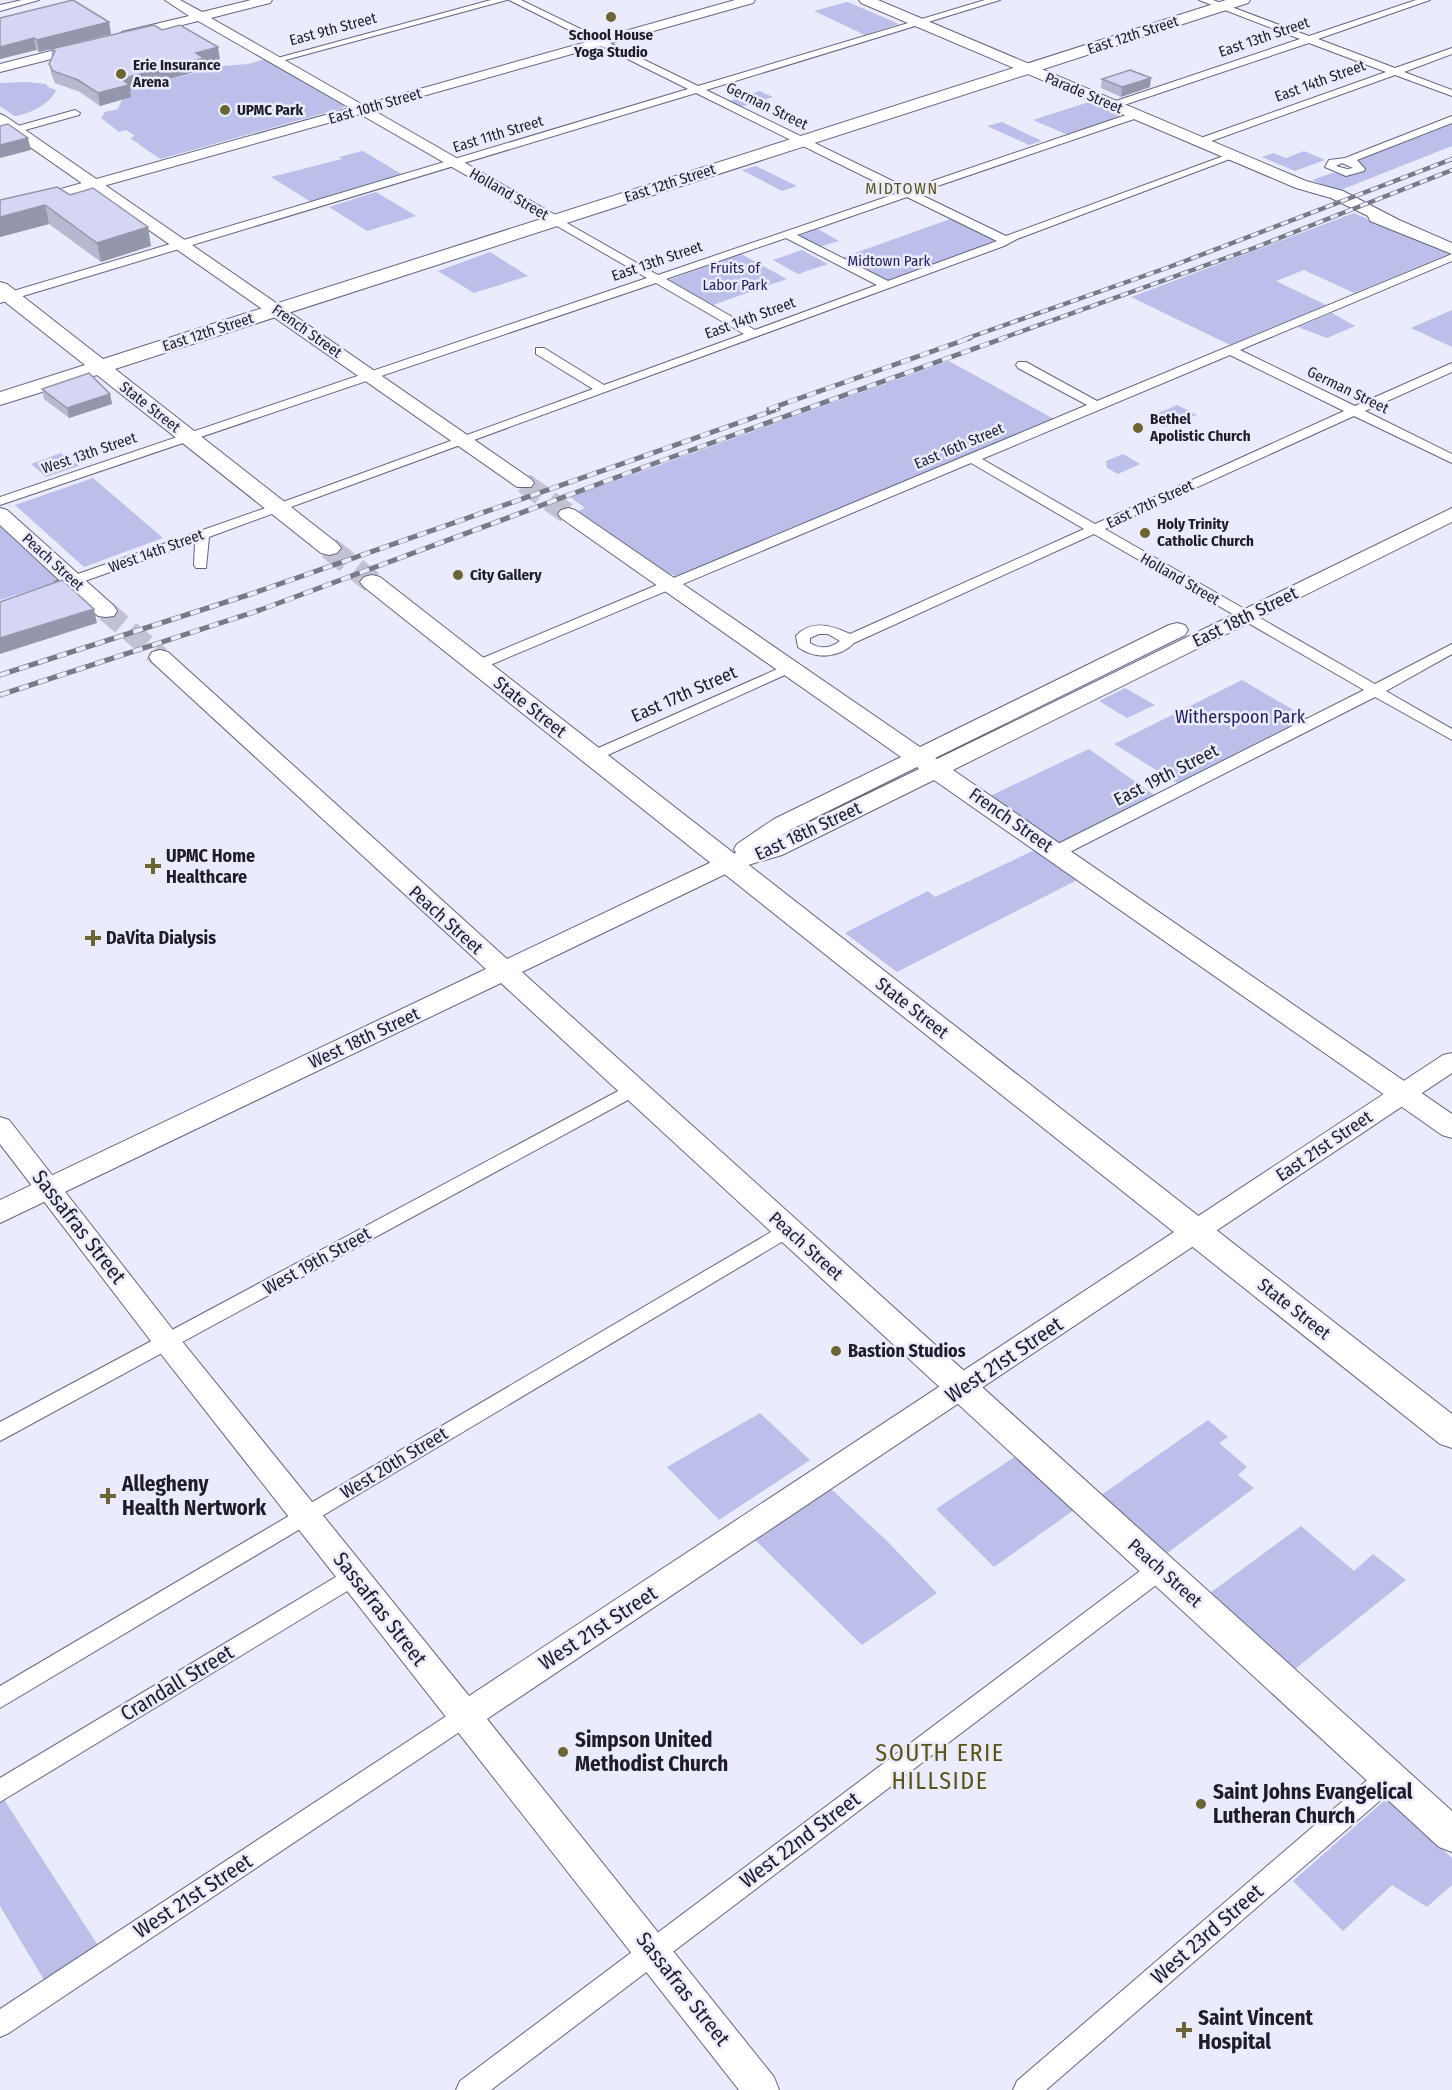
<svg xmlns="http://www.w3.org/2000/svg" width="1452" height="2090" font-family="'Fira Sans Condensed',sans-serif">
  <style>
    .green { fill: #bcbfe9 }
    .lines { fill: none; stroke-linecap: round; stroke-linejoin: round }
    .secondary-tunnel { stroke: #c1c3d3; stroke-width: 21; stroke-dasharray: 21 10; stroke-linecap: butt }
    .primary-tunnel { stroke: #c1c3d3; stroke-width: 23; stroke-dasharray: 23 11; stroke-linecap: butt }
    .minor-casing { stroke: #63657f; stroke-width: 2 }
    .tertiary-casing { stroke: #63657f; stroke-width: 2 }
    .secondary-casing { stroke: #63657f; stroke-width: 2 }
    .primary-casing { stroke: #63657f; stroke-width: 2 }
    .minor { fill: #fff; fill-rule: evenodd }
    .tertiary { fill: #fff; fill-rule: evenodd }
    .secondary { fill: #fff; fill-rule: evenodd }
    .primary { fill: #fff; fill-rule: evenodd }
    .rail-far1-casing { stroke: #797a88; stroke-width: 4.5 }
    .rail-casing { stroke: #797a88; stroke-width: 5 }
    .rail-far1 { stroke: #eaecfe; stroke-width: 3; stroke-dasharray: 8; stroke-linecap: butt }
    .rail { stroke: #eaecfe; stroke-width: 4; stroke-dasharray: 10; stroke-linecap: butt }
    .wall { fill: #b6b8d2 }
    .shaded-wall { fill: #9496ab }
    .building { fill: #d4d6f4; stroke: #9496ab; stroke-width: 1.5 }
    .poi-dot { fill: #6c6532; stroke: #eaecfe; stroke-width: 2 }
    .labels { text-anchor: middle; stroke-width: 5; stroke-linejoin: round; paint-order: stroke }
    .far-street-label { font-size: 15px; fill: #1d1d28; stroke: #eaecfe }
    .far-poi-label { font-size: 15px; font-weight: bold; fill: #1d1d28; stroke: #eaecfe; text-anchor: start }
    .far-park-label { font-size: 15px; fill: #241d5e; stroke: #eaecfe }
    .far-neighbourhood-label { font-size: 16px; letter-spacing: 1.5px; fill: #5c5417; stroke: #eaecfe }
    .street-label { font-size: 18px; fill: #1d1d28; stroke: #eaecfe }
    .park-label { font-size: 18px; fill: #241d5e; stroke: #eaecfe }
    .poi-label { font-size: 18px; font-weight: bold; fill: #1d1d28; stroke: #eaecfe; text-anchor: start }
    .near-street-label { font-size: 21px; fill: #1d1d28; stroke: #eaecfe }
    .near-poi-label { font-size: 21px; font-weight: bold; fill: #1d1d28; stroke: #eaecfe; text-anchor: start }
    .near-neighbourhood-label { font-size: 24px; letter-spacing: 1.5px; fill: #5c5417; stroke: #eaecfe }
  </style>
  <rect width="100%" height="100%" fill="#eaecfe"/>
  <path class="green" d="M847 2H848L899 24 865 35 814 11Z
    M266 59 345 103 343 108 160 159 130 138 135 136 126 130 119 132 101 118 105 112 118 109 125 92 131 89 222 66 248 64Z
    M27 82 46 84 48 87 56 90C51 104 28 115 14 116L0 106V83Z
    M760 91 773 97 741 107 729 101Z
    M1089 102 1116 111 1122 116 1068 135 1033 120Z
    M1002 122 1042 141 1029 145 987 126Z
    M1452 123V146L1338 191 1312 180 1332 173 1358 174 1365 168 1358 162 1361 157Z
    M363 151 403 175 311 202 271 177 342 159 339 157Z
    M1304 151 1325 160 1295 171 1262 157 1273 153 1286 158Z
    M756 166 797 186 782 191 742 170Z
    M376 192 416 216 367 231 329 207Z
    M1354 213 1449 254 1354 293 1304 270 1276 281 1326 305 1230 345 1131 297Z
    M953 218 998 241 888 281 841 258Z
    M818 229 839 241 819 247 799 236Z
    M802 250 828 264 798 274 773 260Z
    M490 252 528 276 474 293 438 271Z
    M741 254 787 279 713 305 669 280Z
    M1452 310V347L1411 328Z
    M1332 313 1355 326 1327 338 1298 327Z
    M949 361 1054 419 676 576 668 573 578 511 585 508 570 497Z
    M1177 405 1197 415 1165 427 1147 418Z
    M61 453 79 466 46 477 31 464Z
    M1123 454 1140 464 1118 474 1107 468 1106 461Z
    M93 478 163 538 84 567 15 505Z
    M0 524 60 579 59 581 0 600Z
    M1242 680 1309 719 1179 784 1114 744Z
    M1125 688 1155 705 1127 718 1099 701Z
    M1089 749 1157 797 1061 845 990 796Z
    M1039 848 1081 878 897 972 845 933 928 891 935 897Z
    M760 1413 810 1460 719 1520 667 1467Z
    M1208 1420 1228 1437 1219 1443 1247 1467 1238 1475 1254 1488 1162 1557 1097 1498Z
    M1016 1456 1074 1510 994 1567 936 1509Z
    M829 1487 886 1540 937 1593 862 1645 753 1538Z
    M1301 1526 1354 1571 1373 1554 1406 1580 1295 1669 1210 1593Z
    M3 1798 97 1944 44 1980 0 1906V1799Z
    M1386 1799 1391 1801 1452 1858V1885L1427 1907 1392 1885 1343 1931 1293 1881Z"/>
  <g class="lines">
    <path class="secondary-tunnel" d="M524 483 568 514
      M106 611 160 657"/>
    <path class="primary-tunnel" d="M329 548 372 582"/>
    <defs>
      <path id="minor" d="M22 0H39L0 11V5Z
        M491 0H507L278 62 270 60Z
        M509 0H521L698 86 985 0H1000L706 90 909 189 1132 113H1140V117L917 193 1006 236 1229 154H1237L1238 156 1017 239 1004 246 209 537 206 568H196L194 565 195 542 65 588H55L53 585 55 582 294 498 593 389 536 354V348H544L604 385 744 334 656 283 0 505V497L647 278 550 222V218H558L658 275 898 193 696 93 0 303V295L688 89ZM907 197 997 241 888 281 797 235ZM786 238 877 285 755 330 666 279Z
        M1199 0H1213L1309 36 1416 0H1430L1318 39 1395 68 1452 48V54L1404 72 1452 90V96L1395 75 1203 144H1195V140L1386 72 1309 43 1118 107H1110V103L1300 39Z
        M75 110 80 113 79 115 0 137V131Z
        M1452 116V123L1357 160 1365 169 1364 171 1346 176 1325 167 1329 160 1345 158ZM1342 163 1353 168 1347 169 1336 166Z
        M1452 254V261L1240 350 1355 406 1452 363V372L1365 411 1452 454V463L1354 416 1105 529 1375 684 1452 644V654L1386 691 1452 729V740L1375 697 1062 856H1050L1048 852 1050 848 1364 690 1094 534 854 643C839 658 815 660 798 647L796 636C811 619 832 625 850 634L1084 529 971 463 483 668 478 669 471 665 473 662 1087 405 1018 368 1016 365 1018 362H1026L1097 401ZM1230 355 1344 411 1095 524 982 459ZM819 634H828L840 641C830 648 821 650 810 643V638Z
        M791 663 796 664 798 667 796 670 599 759 593 761 585 756 587 753Z
        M633 1083 639 1084 642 1089 639 1094 0 1441V1422Z
        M788 1222 795 1224 798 1229 795 1234 0 1708V1686Z
        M1160 1560 1168 1562 1171 1569 1168 1576 491 2090H456L460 2081 1152 1562Z
        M354 1566 362 1568 365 1575 362 1582 0 1802V1778Z
        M465 1706 473 1709 477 1716 473 1723 9 2033 0 2037V2009L457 1709Z
        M1389 1766 1398 1769 1401 1777 1398 1785 1046 2090H1013L1017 2081 1380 1769Z"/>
      <path id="tertiary" d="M165 0H180L202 12 251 0H272L270 3 211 18 363 105 735 0H755L753 3 373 110 559 217 561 220 559 223H549L360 114 0 215V206L350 108 198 21 127 39 122 38 121 35 122 32 189 16Z
        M82 43 89 47 87 50 0 72V64Z
        M1452 1053V1073L487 1719 774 2077 779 2090H739L157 1349 0 1144V1117L9 1120 177 1335 469 1696 1443 1055Z"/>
      <path id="secondary" d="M859 0H878L1306 181 1343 191 1399 220 1452 243V254L1370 221 1368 216 1331 198 1296 188 861 3Z
        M0 114 5 116 531 479 534 483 531 487H517L0 126Z
        M0 508 7 510 114 606 117 611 114 616 106 617 98 616 0 525Z
        M568 508 575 510 920 747 1169 625 1177 623 1185 625 1188 630 1185 635 935 758 937 759 1452 508V522L953 770 1452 1114V1138L1442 1135 934 780 782 855 738 868 522 972 1452 1811V1852L1439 1847 501 983 0 1223V1200L486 969 152 662 149 657 152 652 160 650 168 652 507 959 720 858 736 853 734 849 737 844 774 819 901 757 561 518 558 514 561 510ZM917 767 919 769 781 836 792 829Z"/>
      <path id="primary" d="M1226 0H1250L1248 3 115 369 337 543 341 548 337 553 329 555 321 553 97 375 0 405V392L85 365 0 298V282L7 284 103 359Z
        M372 575 380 577 1452 1414V1448L1440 1444 364 587 360 582 364 577Z"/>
    </defs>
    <use href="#minor" class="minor-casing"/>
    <use href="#tertiary" class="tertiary-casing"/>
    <use href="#secondary" class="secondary-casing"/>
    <use href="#primary" class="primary-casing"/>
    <use href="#minor" class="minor"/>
    <use href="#tertiary" class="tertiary"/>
    <use href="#secondary" class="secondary"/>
    <use href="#primary" class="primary"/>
    <defs>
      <path id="rail-far1" d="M965 339 1172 266 1452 159
        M1000 339 1254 248 1452 170"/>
      <path id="rail" d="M769 409 970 338
        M0 675 254 593 778 409
        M0 695 260 610 647 466 1004 338"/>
    </defs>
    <use href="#rail-far1" class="rail-far1-casing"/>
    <use href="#rail" class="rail-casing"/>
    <use href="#rail-far1" class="rail-far1"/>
    <use href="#rail" class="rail"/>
  </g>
  <path class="wall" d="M0 18 109 22 111 34 39 52 36 50 0 59Z
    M162 30 220 59 205 64 206 69 132 89V90L130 91 131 97 100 106 80 92 55 83 52 76 49 64 52 57 51 49Z
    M1102 79 1150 87 1121 97 1101 88Z
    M57 187 151 246 101 262 49 224 0 237V200Z
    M42 389 110 394 112 404 69 418 44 399Z"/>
  <path class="shaded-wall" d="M109 22 111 34 39 52 37 40Z
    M34 38 36 50 0 59V47Z
    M218 47 220 59 205 64 206 69 132 89V90L130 91 131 97 100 106 98 93 123 80 196 53Z
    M1151 78 1150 87 1121 97 1122 87Z
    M28 138 31 150 0 158V145Z
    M45 205 49 224 0 237V217Z
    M148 227 151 246 101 262 97 243Z
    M110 394 112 404 69 418 67 408Z
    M94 609 97 623 0 654V638Z"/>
  <path class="building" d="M73 0 109 22 37 40 34 38 0 47V18Z
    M154 25 162 30 180 25 218 47 196 53 204 58 129 77 130 78 123 80 129 85 98 93 78 80 53 71 49 64 55 51 51 49Z
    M1130 70 1151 78 1122 87 1102 79Z
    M8 124 28 138 0 145V126Z
    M57 187 70 195 93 188 148 227 97 243 45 205 0 217V200Z
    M89 373 110 394 67 408 42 389Z
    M62 580 94 609 0 638V602Z"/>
  <g class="poi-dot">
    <circle cx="611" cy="17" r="6"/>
    <circle cx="121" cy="74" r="6"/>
    <circle cx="225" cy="110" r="6"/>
    <circle cx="1138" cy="428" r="6"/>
    <circle cx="1145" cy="533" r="6"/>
    <circle cx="458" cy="575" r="6"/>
    <path d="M150 857h6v6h6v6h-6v6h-6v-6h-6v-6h6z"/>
    <path d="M90 929h6v6h6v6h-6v6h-6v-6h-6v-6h6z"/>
    <circle cx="836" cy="1351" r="6"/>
    <path d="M105 1487h6v6h6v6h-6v6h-6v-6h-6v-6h6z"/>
    <circle cx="563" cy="1752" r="6"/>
    <circle cx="1201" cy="1804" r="6"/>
    <path d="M1181 2021h6v6h6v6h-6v6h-6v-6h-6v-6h6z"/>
  </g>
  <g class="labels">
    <g class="far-street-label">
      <text transform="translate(333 29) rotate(-15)" y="5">East 9th Street</text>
      <text transform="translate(1133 35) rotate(-18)" y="5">East 12th Street</text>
      <text transform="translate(1264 37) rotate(-19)" y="5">East 13th Street</text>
      <text transform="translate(1320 81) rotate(-20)" y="5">East 14th Street</text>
      <text transform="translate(1084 93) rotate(23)" y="5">Parade Street</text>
      <text transform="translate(375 106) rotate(-16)" y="5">East 10th Street</text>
      <text transform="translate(767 106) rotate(26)" y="5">German Street</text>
      <text transform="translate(498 134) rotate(-17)" y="5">East 11th Street</text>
      <text transform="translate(670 183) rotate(-18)" y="5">East 12th Street</text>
      <text transform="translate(509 194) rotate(30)" y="5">Holland Street</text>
      <text transform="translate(657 261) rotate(-19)" y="5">East 13th Street</text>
      <text transform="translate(750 318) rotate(-20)" y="5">East 14th Street</text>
      <text transform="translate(307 331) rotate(35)" y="5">French Street</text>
      <text transform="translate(208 332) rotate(-18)" y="5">East 12th Street</text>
      <text transform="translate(1348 390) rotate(26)" y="5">German Street</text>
      <text transform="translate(150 407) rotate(38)" y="5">State Street</text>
      <text transform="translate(959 446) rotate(-23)" y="5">East 16th Street</text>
      <text transform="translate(89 453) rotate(-19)" y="5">West 13th Street</text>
      <text transform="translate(1150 504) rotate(-25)" y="5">East 17th Street</text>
      <text transform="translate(156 551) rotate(-20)" y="5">West 14th Street</text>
      <text transform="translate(53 562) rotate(42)" y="5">Peach Street</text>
      <text transform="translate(1180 579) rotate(30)" y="5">Holland Street</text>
    </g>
    <g class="far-poi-label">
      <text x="611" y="40" text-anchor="middle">School House<tspan x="611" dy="17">Yoga Studio</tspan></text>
      <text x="133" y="70">Erie Insurance<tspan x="133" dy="17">Arena</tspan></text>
      <text x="237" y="115">UPMC Park</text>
      <text x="1150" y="424">Bethel<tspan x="1150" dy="17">Apolistic Church</tspan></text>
      <text x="1157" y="529">Holy Trinity<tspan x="1157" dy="17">Catholic Church</tspan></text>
      <text x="470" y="580">City Gallery</text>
    </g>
    <g class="far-park-label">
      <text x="889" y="266">Midtown Park</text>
      <text x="735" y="273">Fruits of<tspan x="735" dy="17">Labor Park</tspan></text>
    </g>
    <g class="far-neighbourhood-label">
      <text x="902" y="194">MIDTOWN</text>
    </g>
    <g class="street-label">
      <text transform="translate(1245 617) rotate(-26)" y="6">East 18th Street</text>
      <text transform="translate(684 694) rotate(-24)" y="6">East 17th Street</text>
      <text transform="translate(530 707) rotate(38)" y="6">State Street</text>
      <text transform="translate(1166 775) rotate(-27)" y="6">East 19th Street</text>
      <text transform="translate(1011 820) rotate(35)" y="6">French Street</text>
      <text transform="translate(808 831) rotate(-25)" y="6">East 18th Street</text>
      <text transform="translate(446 920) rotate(42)" y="6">Peach Street</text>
      <text transform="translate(912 1008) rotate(38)" y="6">State Street</text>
      <text transform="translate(364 1038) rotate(-25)" y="6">West 18th Street</text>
      <text transform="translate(1324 1146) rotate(-34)" y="6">East 21st Street</text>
      <text transform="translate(806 1246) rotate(42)" y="6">Peach Street</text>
      <text transform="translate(317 1261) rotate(-29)" y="6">West 19th Street</text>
      <text transform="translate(1294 1309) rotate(38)" y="6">State Street</text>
      <text transform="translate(394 1463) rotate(-31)" y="6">West 20th Street</text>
      <text transform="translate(1165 1573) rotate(42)" y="6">Peach Street</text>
    </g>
    <g class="park-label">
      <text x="1240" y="723">Witherspoon Park</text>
    </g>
    <g class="poi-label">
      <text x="166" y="862">UPMC Home<tspan x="166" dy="21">Healthcare</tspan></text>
      <text x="106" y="944">DaVita Dialysis</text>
      <text x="848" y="1357">Bastion Studios</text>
    </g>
    <g class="near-street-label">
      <text transform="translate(79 1227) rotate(52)" y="7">Sassafras Street</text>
      <text transform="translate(1004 1360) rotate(-34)" y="7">West 21st Street</text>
      <text transform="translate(380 1609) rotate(52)" y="7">Sassafras Street</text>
      <text transform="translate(598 1628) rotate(-33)" y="7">West 21st Street</text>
      <text transform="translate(177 1683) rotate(-31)" y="7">Crandall Street</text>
      <text transform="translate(800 1840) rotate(-37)" y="7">West 22nd Street</text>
      <text transform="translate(193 1896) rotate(-33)" y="7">West 21st Street</text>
      <text transform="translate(1207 1934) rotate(-41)" y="7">West 23rd Street</text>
      <text transform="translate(683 1989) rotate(52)" y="7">Sassafras Street</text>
    </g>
    <g class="near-poi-label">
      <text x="122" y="1491">Allegheny<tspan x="122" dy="24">Health Nertwork</tspan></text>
      <text x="575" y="1747">Simpson United<tspan x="575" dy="24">Methodist Church</tspan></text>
      <text x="1213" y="1799">Saint Johns Evangelical<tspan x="1213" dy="24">Lutheran Church</tspan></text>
      <text x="1198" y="2025">Saint Vincent<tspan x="1198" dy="24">Hospital</tspan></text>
    </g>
    <g class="near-neighbourhood-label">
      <text x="940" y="1761">SOUTH ERIE<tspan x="940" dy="28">HILLSIDE</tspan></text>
    </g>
  </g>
</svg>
